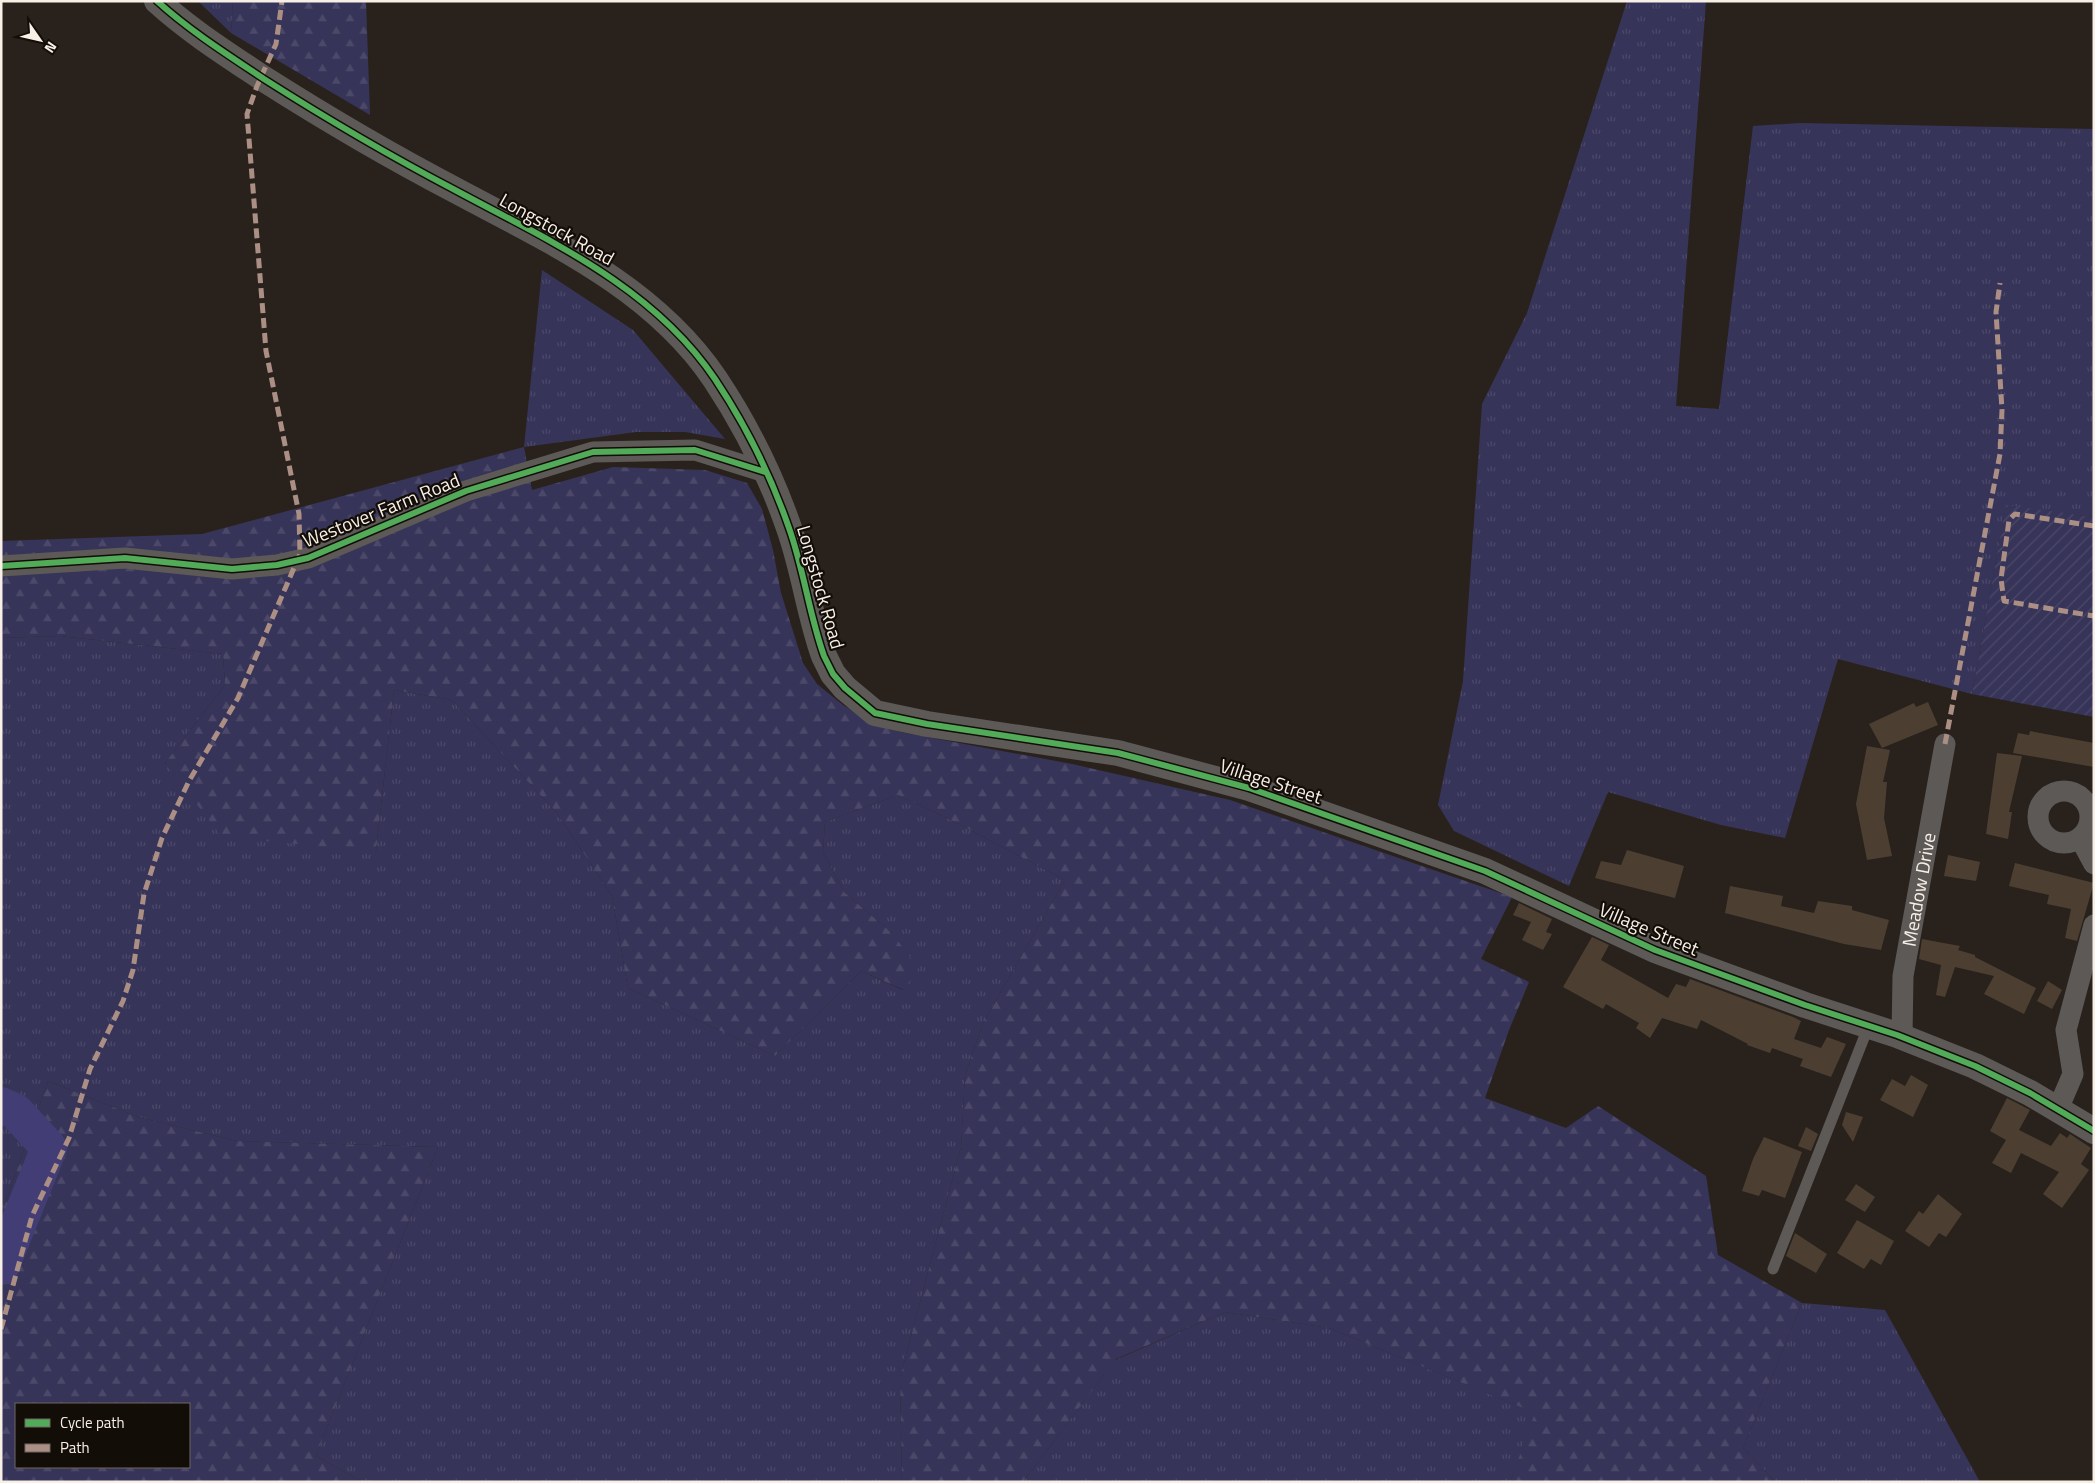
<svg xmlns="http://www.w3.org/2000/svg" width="2095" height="1483" font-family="'Titillium Web',sans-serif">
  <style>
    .grass { fill: url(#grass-tufts) }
    .forest { fill: url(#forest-firs); fill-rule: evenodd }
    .garden { fill: url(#garden-furrows) }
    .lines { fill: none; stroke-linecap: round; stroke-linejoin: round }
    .river { stroke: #423e75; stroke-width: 36 }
    .building { fill: #4c3f31 }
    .service { stroke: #5d5957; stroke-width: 11 }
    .minor { stroke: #5d5957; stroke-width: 21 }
    .tertiary { stroke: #5d5957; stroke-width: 26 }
    .quiet { stroke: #ac8f84; stroke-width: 5; stroke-dasharray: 10 5; stroke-linecap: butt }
    .cycleway-casing { stroke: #130d08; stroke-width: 9 }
    .cycleway { stroke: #51ab58; stroke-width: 6 }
    .labels { text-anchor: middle; stroke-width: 4.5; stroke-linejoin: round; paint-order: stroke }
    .street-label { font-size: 19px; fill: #f8efe7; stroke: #130d08 }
  </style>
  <defs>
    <pattern id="grass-tufts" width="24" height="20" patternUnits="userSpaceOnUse" patternTransform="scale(1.25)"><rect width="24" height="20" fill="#373459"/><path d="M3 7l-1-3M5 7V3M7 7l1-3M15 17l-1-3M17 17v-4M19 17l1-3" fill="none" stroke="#4b4869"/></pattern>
    <pattern id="forest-firs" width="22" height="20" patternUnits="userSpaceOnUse" patternTransform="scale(1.25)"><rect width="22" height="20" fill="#373459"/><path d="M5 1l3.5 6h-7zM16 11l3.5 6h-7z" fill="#4b4869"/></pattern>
    <pattern id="garden-furrows" width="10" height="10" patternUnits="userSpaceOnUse" patternTransform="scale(1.25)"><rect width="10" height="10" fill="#373459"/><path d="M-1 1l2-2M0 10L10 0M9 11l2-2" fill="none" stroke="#4b4869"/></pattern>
  </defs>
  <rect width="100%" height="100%" fill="#29221c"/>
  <path class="grass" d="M198 1H233L231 33Z
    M1627 1H1706L1676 406 1719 409 1753 126 1801 123 2094 129V517L2006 506 1972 694 1838 659 1785 838 1721 825 1608 792 1569 886 1454 831 1438 805 1463 681 1482 404 1527 313Z
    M542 270 633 330 725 439 685 432H636L524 447Z
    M60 636 223 654 225 685 165 763 376 851 394 690 452 700 557 813 612 896 628 988 775 1056 861 971 903 990 892 933 844 892 823 852 825 822 898 795 951 820 1065 880 983 1023 965 1075 961 1147 900 1378 902 1482H363L316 1456 438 1147 237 1141 138 1117 48 1081 1 1215V638Z
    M1802 1303 1885 1310 1980 1482H1776L1743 1448Z
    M1225 1312 1329 1328 1536 1413 1510 1482H1023L1115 1360Z"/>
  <path class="forest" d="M233 1H366L370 115 231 33Z
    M524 447 532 490 613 467 705 470 747 483 762 509 773 550 781 593 803 663 817 684 843 705 878 726 905 733 1072 764 1230 800 1512 897 1481 959 1529 982 1509 1030 1485 1098 1566 1128 1598 1106 1706 1176 1718 1255 1802 1303 1743 1448 1776 1482H1510L1535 1413 1329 1328 1225 1312 1116 1359 1023 1482H902L900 1378 961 1147 965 1075 983 1023 1065 880 951 820 898 795 825 822 823 852 844 892 892 933 918 968 904 990 861 971 775 1056 628 988 612 896 557 813 452 700 394 690 376 851 222 837 165 763 225 685 223 654 60 636 1 638V541L202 534Z
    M48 1081 138 1117 237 1141 438 1147 316 1456 363 1482H1V1215ZM16 1404H189V1467H16Z"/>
  <path class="garden" d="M2006 505 2094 517V717L1972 694Z"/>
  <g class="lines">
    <path class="river" d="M1 1105 16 1112 49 1148 1 1267"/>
  </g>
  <path class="building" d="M1928 702 1938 725 1882 748 1869 724 1914 703 1916 707Z
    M2030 731 2094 743V767L2013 753 2018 733 2029 735Z
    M1867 746 1890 750 1883 782H1887L1884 818 1892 856 1867 860 1856 804Z
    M1997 753 2022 756 2009 812H2012L2008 839 1986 834Z
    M1627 850 1684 866 1675 898 1595 878 1601 861 1621 865Z
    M1948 855 1980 862 1976 881 1944 876Z
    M2015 863 2094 883 2077 941 2065 938 2071 909 2047 904 2049 895 2009 886Z
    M1730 886 1783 896 1781 906 1814 913 1818 901 1852 906V910L1889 920 1881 950 1844 944 1725 913Z
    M1519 903 1552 919 1546 932 1552 934 1543 950 1522 940 1531 922 1513 915Z
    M1592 937 1609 945 1601 960 1668 998 1676 984 1686 987 1690 979 1793 1017 1801 1021 1794 1039 1821 1048 1827 1037 1846 1044 1831 1077 1800 1066 1803 1059 1772 1048 1770 1053 1747 1045 1748 1044 1701 1020 1697 1029 1662 1018 1650 1038 1636 1028 1639 1023 1606 1004 1603 1009 1563 987Z
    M1922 939 1960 946 1958 950 1975 955V957L2036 988 2024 1014 1984 994 1994 976 1955 967 1945 997 1936 995 1941 965 1919 959Z
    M2048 981 2062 990 2052 1009 2037 1001Z
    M1911 1075 1928 1085 1913 1117 1880 1100 1892 1079 1905 1086Z
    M2007 1098 2030 1110 2019 1130 2051 1146 2060 1133 2067 1138 2070 1134 2091 1148 2081 1164 2089 1170 2062 1208 2043 1194 2059 1172 2021 1153 2011 1173 1992 1163 2006 1140 1990 1131Z
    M1846 1112 1863 1117 1853 1142 1842 1125Z
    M1806 1127 1818 1134 1811 1151 1798 1146Z
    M1764 1137 1802 1152 1785 1198 1762 1190 1759 1196 1742 1191 1753 1159Z
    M1856 1184 1875 1197 1865 1212 1845 1200Z
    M1938 1194 1962 1214 1946 1237 1939 1233 1929 1247 1905 1231 1919 1211 1923 1214Z
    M1857 1220 1894 1241 1881 1265 1871 1259 1864 1269 1837 1253Z
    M1795 1233 1827 1254 1816 1273 1786 1256Z"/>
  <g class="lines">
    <path class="service" d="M2085 801 2094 799
      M1773 1269 1869 1025"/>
    <g class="minor">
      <path d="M1 566 125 558 232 569 277 565 308 558 466 491 593 452 695 450 765 472"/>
      <circle cx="2064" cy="817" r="26"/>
      <path d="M2080 838 2094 864"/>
      <path id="s1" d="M1902 1036 1903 976 1945 744"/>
      <path d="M2058 1109 2073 1074 2066 1030 2094 925"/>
    </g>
    <path class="tertiary" d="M157 1C190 31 228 55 264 79 327 119 390 156 455 190 550 241 653 287 715 379 745 424 771 476 789 528 804 570 809 614 824 656L833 674 845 688 875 713 927 724 1118 753 1249 788 1485 871 1655 950 1805 1005 1897 1035 1975 1066 2030 1093 2094 1131"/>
    <path class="quiet" d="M2094 526 2015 514 2009 520 2001 579 2004 601 2094 616
      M1945 744 2000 454 2002 410 1996 312 2000 283
      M1 1329 32 1216 69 1138 90 1069 123 1001 133 970 144 894 162 838 189 781 238 698 300 554 299 514 266 351 247 114 257 86 276 44 282 1"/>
    <defs>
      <path id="cycleway" d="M157 1C190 31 228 55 264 79 327 119 390 156 455 190 550 241 653 287 715 379 745 424 771 476 789 528 804 570 809 614 824 656L833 674 845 688 875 713 927 724 1118 753 1249 788 1485 871 1655 950 1805 1005 1897 1035 1975 1066 2030 1093 2094 1131
        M1 566 125 558 232 569 277 565 308 558 466 491 593 452 695 450 765 472"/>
    </defs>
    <use href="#cycleway" class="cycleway-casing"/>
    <use href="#cycleway" class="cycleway"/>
  </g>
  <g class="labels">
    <g class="street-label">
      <text transform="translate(557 229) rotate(29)" y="7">Longstock Road</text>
      <text transform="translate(381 510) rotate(-22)" y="7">Westover Farm Road</text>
      <text transform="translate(821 587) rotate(74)" y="7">Longstock Road</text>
      <text transform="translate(1271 781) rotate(18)" y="7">Village Street</text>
      <text dy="7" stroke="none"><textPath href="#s1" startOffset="148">Meadow Drive</textPath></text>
      <text transform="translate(1649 929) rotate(23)" y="7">Village Street</text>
    </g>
  </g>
  <rect width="2095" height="1483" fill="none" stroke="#f8efe7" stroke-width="5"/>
  <rect x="15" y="1403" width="175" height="65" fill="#130d08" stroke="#6f6761"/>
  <rect x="25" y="1419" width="25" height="8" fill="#51ab58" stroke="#6f6761"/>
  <text x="60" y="1428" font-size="15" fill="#f8efe7">Cycle path</text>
  <rect x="25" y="1444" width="25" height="8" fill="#ac8f84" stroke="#6f6761"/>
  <text x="60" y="1453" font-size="15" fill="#f8efe7">Path</text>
  <g transform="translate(40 40) rotate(124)" stroke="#130d08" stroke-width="4" paint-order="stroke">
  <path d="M0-4L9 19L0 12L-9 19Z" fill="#f8efe7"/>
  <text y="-8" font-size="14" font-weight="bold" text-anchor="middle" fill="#f8efe7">N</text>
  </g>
</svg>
